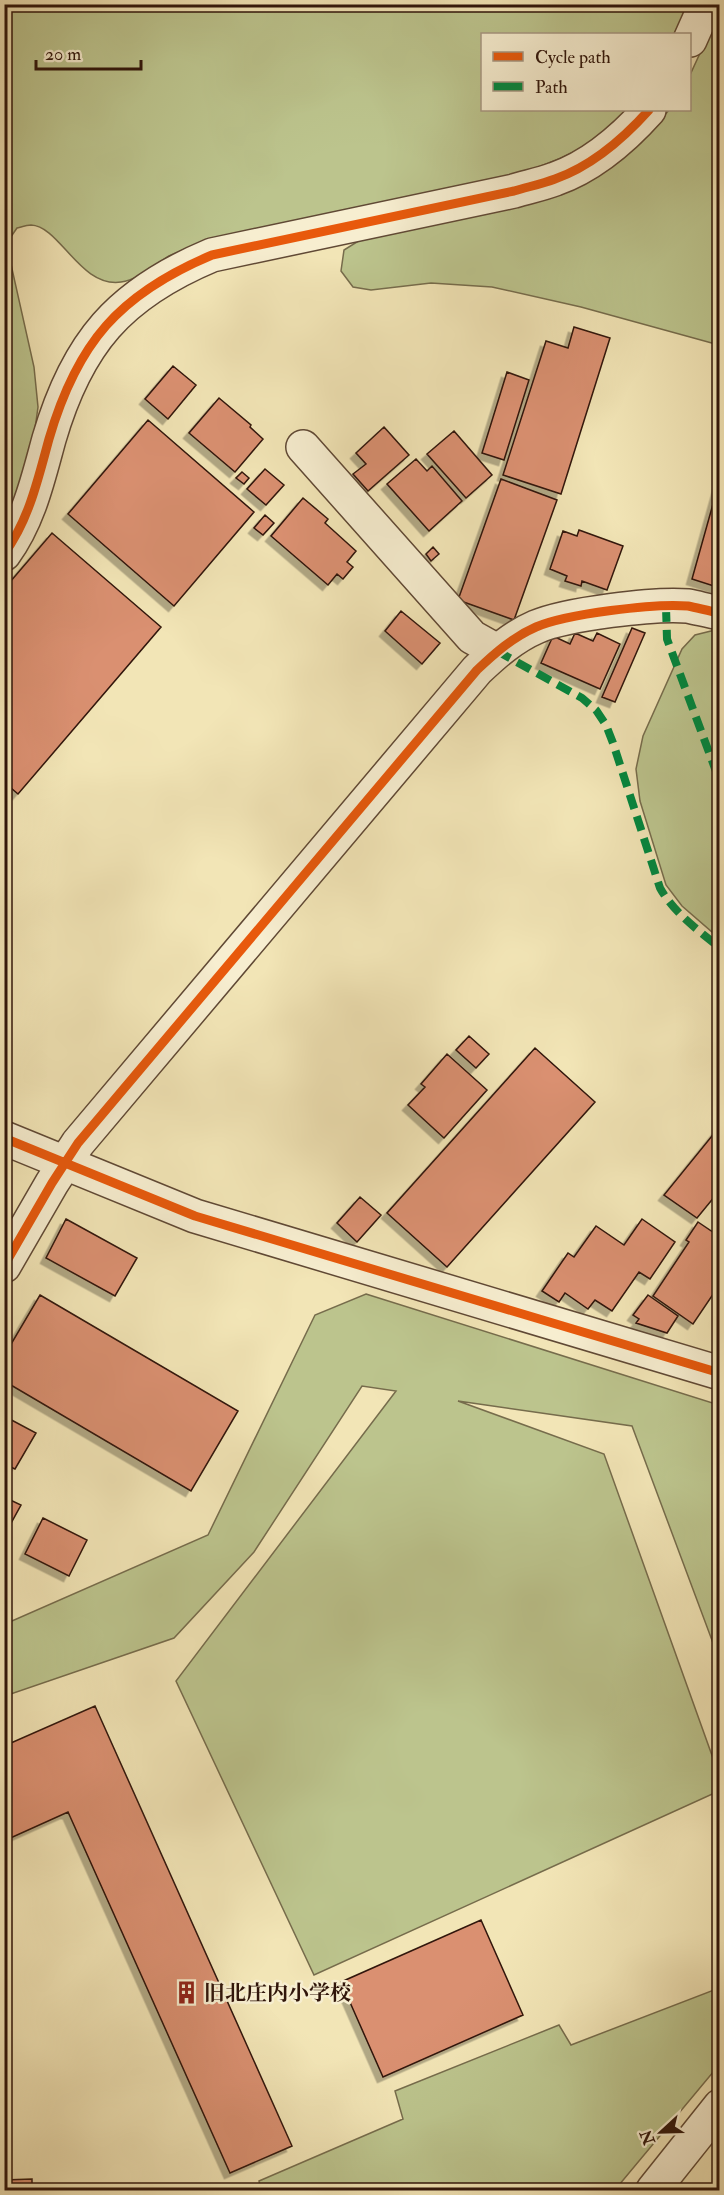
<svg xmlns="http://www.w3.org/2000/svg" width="724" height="2195" font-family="'IM FELL Double Pica','Noto Serif JP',serif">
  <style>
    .green { fill: #bcc48d; stroke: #766c4c; stroke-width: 1.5 }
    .building { fill: #da9071; stroke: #30150a; stroke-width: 1.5; filter: url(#shadow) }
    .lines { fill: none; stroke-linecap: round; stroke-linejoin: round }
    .minor-casing { stroke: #604935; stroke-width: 36 }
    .minor { stroke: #f7eed0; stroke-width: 33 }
    .quiet { stroke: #00873e; stroke-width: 8; stroke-dasharray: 15 8; stroke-linecap: butt }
    .cycleway-casing { stroke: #f7eed0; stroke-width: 13 }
    .cycleway { stroke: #e8590c; stroke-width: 9 }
    .labels { text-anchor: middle; stroke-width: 5; stroke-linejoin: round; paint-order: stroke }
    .poi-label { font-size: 21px; font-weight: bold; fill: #30150a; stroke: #f7eed0; text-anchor: start }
  </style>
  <defs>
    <filter id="shadow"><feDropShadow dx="-5.5" dy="5.5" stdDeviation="0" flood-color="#0004"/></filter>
  </defs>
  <rect width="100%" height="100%" fill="#f2e5b6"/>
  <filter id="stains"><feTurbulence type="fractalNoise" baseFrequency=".00333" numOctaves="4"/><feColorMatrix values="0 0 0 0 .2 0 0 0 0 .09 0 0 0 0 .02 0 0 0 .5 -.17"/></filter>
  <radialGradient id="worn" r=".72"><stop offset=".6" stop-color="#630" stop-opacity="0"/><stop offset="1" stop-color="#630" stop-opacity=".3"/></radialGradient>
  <path class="green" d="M5 5H689L675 34H482V110H628C595 147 557 162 510 176L207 240C195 245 181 250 169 256 154 265 138 280 121 282 80 288 60 226 31 225 27 225 21 227 17 228L8 241 10 260 34 367 38 407 34 436 19 490 5 525Z
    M719 12V345L581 307 492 287 431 283 371 290 353 287 341 271 344 250 360 240 604 172 641 143 669 110H690V75Z
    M715 630 720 631 719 938 682 906 666 885 640 801 636 769 643 736 682 649 695 635Z
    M366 1294 719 1405V1659L632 1426 458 1401 604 1454 719 1775V1791L314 1975 176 1681 396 1391 362 1386 254 1552 174 1638 5 1696V1624L208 1535 315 1315Z
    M719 1988V2065L619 2185 522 2187 499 2190H261L259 2181 403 2119 395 2091 559 2025 571 2045Z"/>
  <path class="building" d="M574 327 610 338 561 494 503 475 546 341 568 348Z
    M173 366 196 385 168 419 145 399Z
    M507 372 529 380 504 460 482 453Z
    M219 398 251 425 250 427 263 439 235 472 189 433Z
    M148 420 254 512 174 606 68 514Z
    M384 427 409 455 368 491 353 474 366 464 356 453Z
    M454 431 492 475 466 498 427 454Z
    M416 459 427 471 432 466 462 501 429 531 387 484Z
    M265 469 284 485 266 505 247 489Z
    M242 472 249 478 244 484 236 478Z
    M501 479 557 500 514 620 458 600Z
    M720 479V588L692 579Z
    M303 498 328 519 325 523 356 551 347 562 353 567 343 579 337 574 328 585 271 536Z
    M265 515 274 523 263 535 254 528Z
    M579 530 623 546 607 590 582 581 581 586 565 581 567 576 550 569 563 531 577 536Z
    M52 533 161 627 18 794 4 782V589Z
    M433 547 439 554 431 561 426 554Z
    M401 611 440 643 422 664 385 631Z
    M632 628 645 633 615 702 602 697Z
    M575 633 593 641 597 633 620 644 600 689 541 663 553 636 570 644Z
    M469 1036 489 1054 476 1068 456 1050Z
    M535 1048 595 1102 447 1267 387 1213Z
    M447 1054 487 1090 444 1138 408 1105 425 1087 421 1084Z
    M720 1126V1190L697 1218 664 1195Z
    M360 1197 381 1215 357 1242 337 1223Z
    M66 1219 137 1258 115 1296 46 1258Z
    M642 1219 675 1242 650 1279 639 1272 612 1311 595 1300 588 1309 565 1293 559 1302 542 1291 568 1253 574 1257 596 1226 624 1245Z
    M698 1222 720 1237V1284L693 1324 653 1296 689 1242 686 1240Z
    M40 1295 238 1411 191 1491 4 1381V1356Z
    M648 1295 678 1316 667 1333 636 1323 639 1319 633 1315Z
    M4 1416 36 1433 15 1469 4 1464Z
    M4 1497 21 1505 4 1536Z
    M43 1518 87 1540 69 1576 25 1554Z
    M95 1706 292 2146 230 2173 68 1812 6 1840 4 1836V1746Z
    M481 1920 523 2015 383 2077 341 1982Z
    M32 2179V2190H4V2180Z"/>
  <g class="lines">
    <defs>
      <path id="minor" d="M690 40 706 4
        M303 447 472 637 497 651
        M4 554C29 520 38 479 49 439 77 343 119 294 212 255L514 191C527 187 542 184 555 179 592 166 623 139 649 110
        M4 1138 195 1216 720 1373
        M4 1266 52 1183 78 1143 477 670C495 653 513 637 536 627 566 614 655 603 688 606 698 608 709 611 720 613
        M653 2190 720 2106"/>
    </defs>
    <use href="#minor" class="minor-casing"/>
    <use href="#minor" class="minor"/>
    <path class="quiet" d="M666 607 667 639 720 782
      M497 651 582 698 596 710 606 725 613 743 660 888C674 913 698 930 720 948"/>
    <defs>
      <path id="cycleway" d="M4 554C29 520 38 479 49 439 77 343 119 294 212 255L514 191C527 187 542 184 555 179 592 166 623 139 649 110
        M4 1138 195 1216 720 1373
        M4 1266 52 1183 78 1143 477 670C495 653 513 637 536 627 566 614 655 603 688 606 698 608 709 611 720 613"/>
    </defs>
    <use href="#cycleway" class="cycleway-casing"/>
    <use href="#cycleway" class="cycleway"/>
  </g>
  <defs>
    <symbol id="building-bare" viewBox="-9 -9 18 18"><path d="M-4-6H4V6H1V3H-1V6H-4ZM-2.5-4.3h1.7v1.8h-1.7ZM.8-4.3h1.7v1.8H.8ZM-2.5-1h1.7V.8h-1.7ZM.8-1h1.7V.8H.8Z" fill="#8f2418" stroke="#f7eed0" stroke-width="2.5" paint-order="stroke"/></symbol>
  </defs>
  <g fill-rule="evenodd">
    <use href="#building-bare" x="170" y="1976" width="33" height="33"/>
  </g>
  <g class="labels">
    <g class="poi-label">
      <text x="204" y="2000">旧北庄内小学校</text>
    </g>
  </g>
  <rect width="724" height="2195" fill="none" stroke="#f2e5b6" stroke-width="24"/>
  <rect x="6" y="6" width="712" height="2183" fill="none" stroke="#30150a" stroke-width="3"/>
  <rect x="12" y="12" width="700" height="2171" fill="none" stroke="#30150a" stroke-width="1.5"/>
  <rect x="481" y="33" width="210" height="78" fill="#f7eed0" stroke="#a79781" stroke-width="1.5"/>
  <rect x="493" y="52" width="30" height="9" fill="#e8590c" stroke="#a79781" stroke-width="1.5"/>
  <text x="535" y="63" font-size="18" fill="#30150a">Cycle path</text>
  <rect x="493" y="82" width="30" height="9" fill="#00873e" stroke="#a79781" stroke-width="1.5"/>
  <text x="535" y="93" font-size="18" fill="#30150a">Path</text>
  <g transform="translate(661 2132) rotate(248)" stroke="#f7eed0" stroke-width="4.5" paint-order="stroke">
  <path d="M0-4.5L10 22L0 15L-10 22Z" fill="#30150a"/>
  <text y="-9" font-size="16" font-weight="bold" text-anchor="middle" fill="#30150a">N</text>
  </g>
  <path d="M36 60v9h105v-9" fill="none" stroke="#30150a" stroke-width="3"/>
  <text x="45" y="60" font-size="18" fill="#30150a" stroke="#f7eed0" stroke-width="4.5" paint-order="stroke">20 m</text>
  <rect width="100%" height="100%" filter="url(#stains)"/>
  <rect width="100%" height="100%" fill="url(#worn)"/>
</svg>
